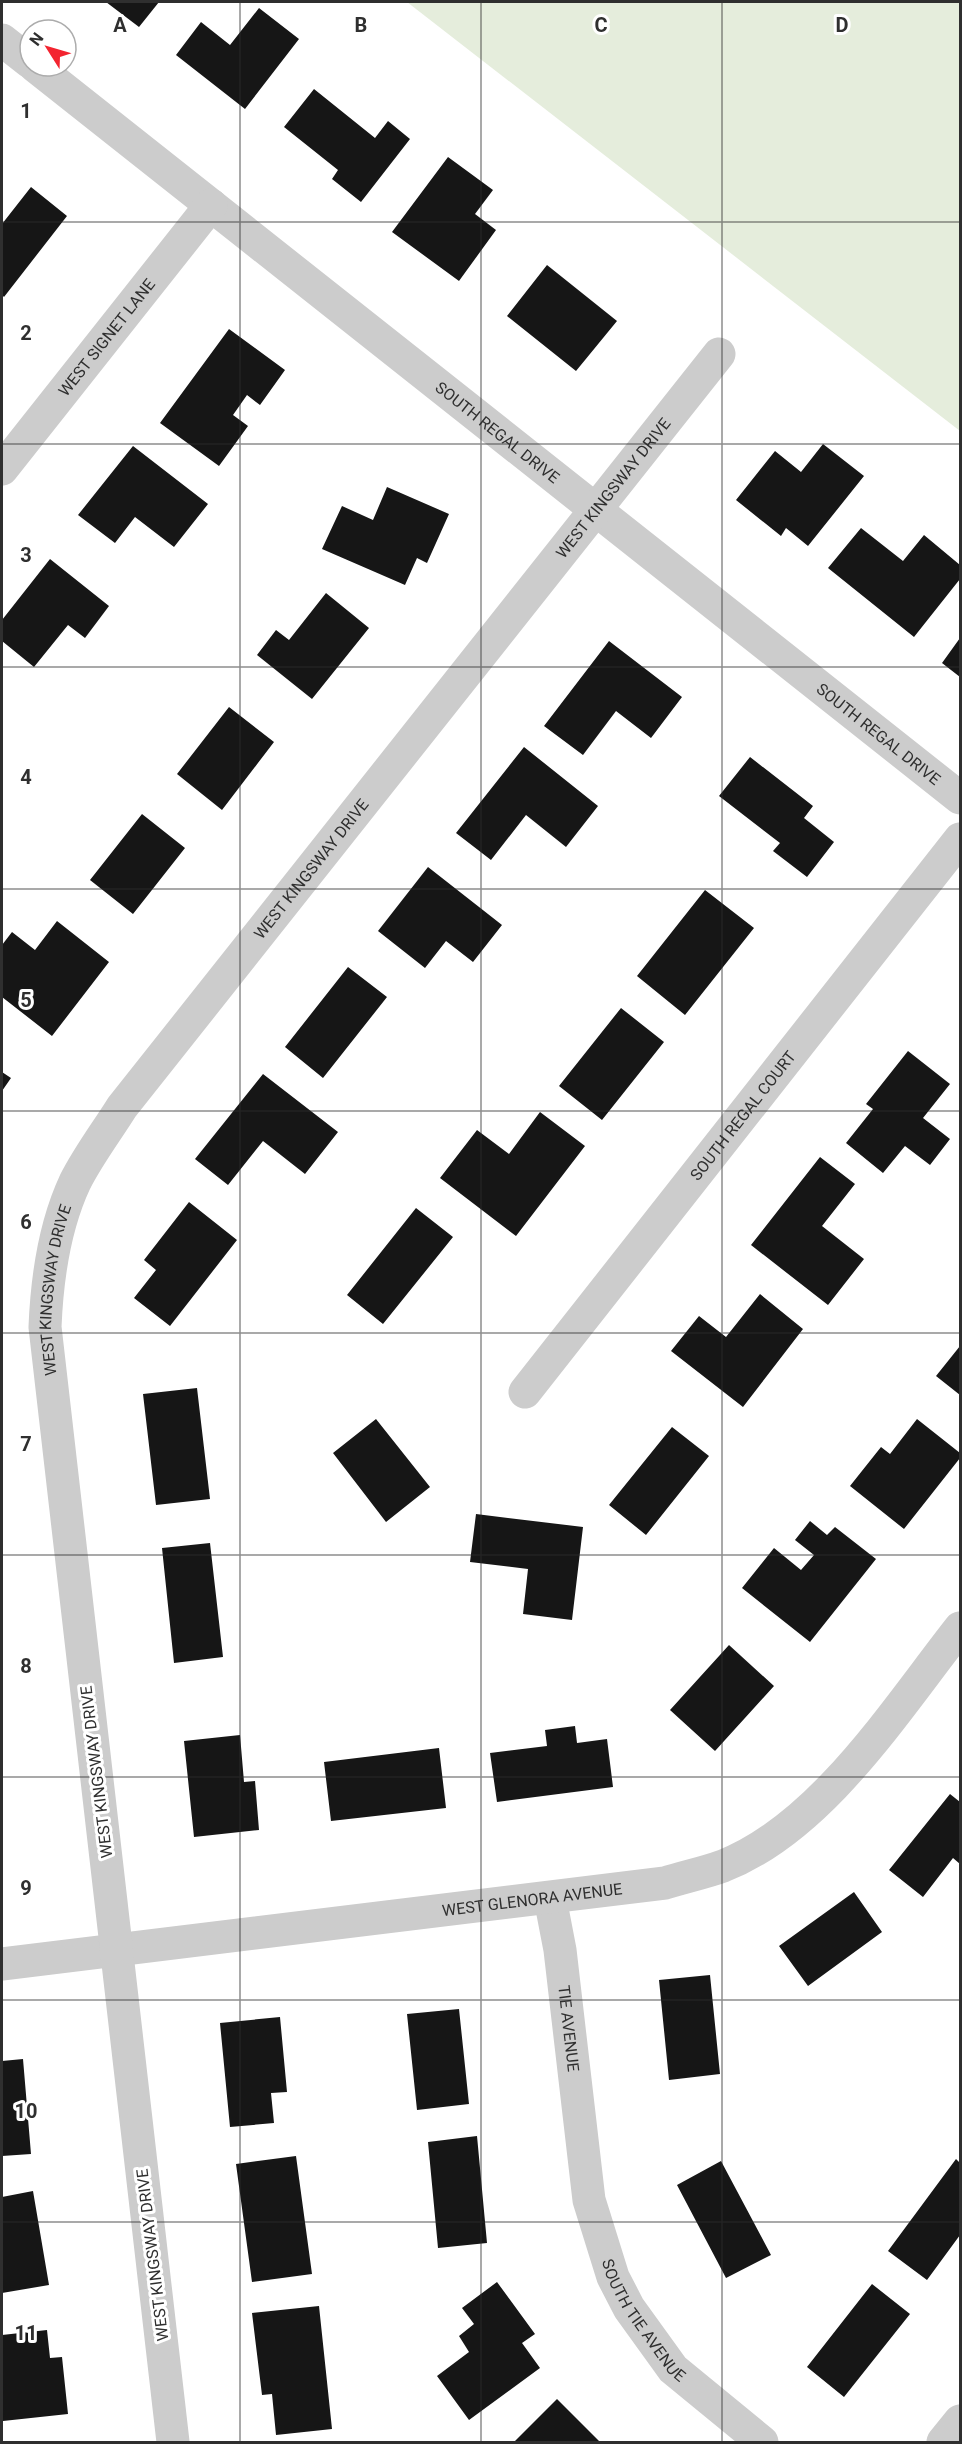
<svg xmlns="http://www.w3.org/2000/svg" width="962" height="2444" font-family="Roboto,sans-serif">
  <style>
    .green { fill: #e5eddc }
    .building { fill: #161616 }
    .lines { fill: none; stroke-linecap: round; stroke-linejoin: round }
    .street { stroke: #ccc; stroke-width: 33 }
    .grid { fill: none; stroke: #2f2f2f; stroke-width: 1.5; stroke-opacity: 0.55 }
    .labels { text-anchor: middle; stroke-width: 6; stroke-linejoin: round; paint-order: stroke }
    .street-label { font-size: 16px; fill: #2f2f2f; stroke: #fff }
    .grid-label { font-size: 20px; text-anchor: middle; font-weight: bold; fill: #2f2f2f; stroke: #fff; stroke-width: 6; stroke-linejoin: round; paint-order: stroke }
  </style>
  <rect width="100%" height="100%" fill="#fff"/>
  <path class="green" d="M407 2H960V431Z"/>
  <path class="building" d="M106 2H159L139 27Z
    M259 8 299 39 245 109 176 55 201 22 230 45Z
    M314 89 375 138 388 121 410 139 361 202 332 179 338 170 284 127Z
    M448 157 493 190 475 214 496 230 459 281 392 232Z
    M31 187 67 216 4 297 2 295V224Z
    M547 265 617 321 576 371 507 316Z
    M229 329 285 370 260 405 247 395 233 415 248 426 219 466 160 423Z
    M823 444 864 476 808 546 786 528 781 536 736 500 775 451 801 472Z
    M133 446 208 504 174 547 135 517 115 543 78 515Z
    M387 487 449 514 427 563 417 558 405 585 322 549 342 506 373 520Z
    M861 528 903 561 924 535 960 565V579L914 637 828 568Z
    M50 559 109 606 85 638 68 625 34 667 2 641V620Z
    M326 593 369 628 312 699 257 655 276 630 289 640Z
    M960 638V677L942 663Z
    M609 641 682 697 651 738 616 711 583 755 544 726Z
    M229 707 274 742 222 810 177 774Z
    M524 747 598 806 566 847 526 815 491 860 456 833Z
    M750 757 813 806 804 818 834 842 807 877 773 851 780 843 719 796Z
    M142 814 185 848 133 914 90 880Z
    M428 867 502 925 473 962 446 941 425 968 378 931Z
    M705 890 754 928 685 1015 637 976Z
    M57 921 109 962 52 1036 2 997V945L12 932 35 950Z
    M348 967 387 997 323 1078 285 1047Z
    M621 1008 664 1042 602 1120 559 1086Z
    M908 1051 950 1084 923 1118 950 1139 930 1165 905 1146 883 1173 846 1143 873 1109 866 1104Z
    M2 1072 11 1078 2 1091Z
    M263 1074 338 1132 305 1174 263 1141 228 1185 195 1159Z
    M540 1112 585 1146 516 1236 440 1178 477 1130 509 1154Z
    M820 1157 855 1184 822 1226 864 1259 828 1305 751 1245Z
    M189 1202 237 1240 170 1326 134 1298 156 1270 144 1260Z
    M416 1208 453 1237 383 1324 347 1295Z
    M760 1294 803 1329 743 1407 671 1351 699 1316 726 1337Z
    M960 1346V1395L936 1376Z
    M197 1388 210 1499 156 1505 143 1394Z
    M376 1419 430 1487 386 1522 333 1453Z
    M917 1419 960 1453V1458L904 1529 850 1486 881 1447 890 1454Z
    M672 1427 709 1456 646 1535 609 1505Z
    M476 1514 583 1527 572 1620 523 1614 528 1569 470 1562Z
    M810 1521 827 1535 835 1527 876 1559 810 1642 742 1588 774 1548 801 1570 814 1555 795 1540Z
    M210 1543 223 1657 174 1663 162 1548Z
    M729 1645 774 1686 715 1751 670 1710Z
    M575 1726 577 1743 607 1739 613 1787 497 1802 490 1753 547 1746 545 1730Z
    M240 1735 244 1782 255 1781 259 1830 194 1837 184 1741Z
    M439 1748 446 1808 331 1821 324 1762Z
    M950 1794 960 1802V1864L953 1858 923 1897 889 1870Z
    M854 1892 882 1932 808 1986 779 1946Z
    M710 1975 720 2074 669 2080 659 1980Z
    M459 2009 469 2104 417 2110 407 2014Z
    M280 2017 287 2092 271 2093 274 2123 230 2127 220 2023Z
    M23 2059 31 2154 2 2156V2061Z
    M477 2136 487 2243 438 2248 428 2142Z
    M296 2156 312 2274 252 2282 236 2164Z
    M956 2159 960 2163V2235L927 2280 888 2251Z
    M721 2161 771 2255 726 2278 677 2185Z
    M33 2191 49 2285 2 2293V2197Z
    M497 2282 535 2334 522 2343 540 2368 469 2420 437 2376 469 2352 459 2336 474 2324 462 2308Z
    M872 2284 910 2314 844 2397 807 2367Z
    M319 2306 332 2429 276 2435 272 2394 262 2395 252 2313Z
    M47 2330 50 2358 62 2357 68 2414 3 2421 2 2335Z
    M557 2399 600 2442H514Z"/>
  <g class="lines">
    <g class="street">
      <path d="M2 40 30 62"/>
      <path id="s1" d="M35 66 960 798"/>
      <path id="s2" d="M2 469 211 205"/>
      <path id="s3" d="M525 1392 960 839"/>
      <path id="s4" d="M550 1898 560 1950 589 2200 613 2277 629 2308 673 2369 762 2442"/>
      <path id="s5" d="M2 1964 665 1883C684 1877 704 1873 723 1866 822 1827 896 1709 960 1628"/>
      <path id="s6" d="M173 2442 45 1327C47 1278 54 1227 75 1182 88 1156 107 1131 122 1107L719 354"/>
      <path d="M943 2442 960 2421"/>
    </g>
  </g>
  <path class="grid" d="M240 2V2442M481 2V2442M722 2V2442M2 222H960M2 444H960M2 667H960M2 889H960M2 1111H960M2 1333H960M2 1555H960M2 1777H960M2 2000H960M2 2222H960"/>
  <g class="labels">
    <g class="street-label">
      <text dy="6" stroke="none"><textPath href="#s2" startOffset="168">WEST SIGNET LANE</textPath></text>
      <text dy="6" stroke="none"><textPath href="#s1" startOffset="590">SOUTH REGAL DRIVE</textPath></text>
      <text dy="6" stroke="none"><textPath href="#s6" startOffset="2150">WEST KINGSWAY DRIVE</textPath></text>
      <text dy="6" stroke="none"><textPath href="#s1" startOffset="1076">SOUTH REGAL DRIVE</textPath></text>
      <text dy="6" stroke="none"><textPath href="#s6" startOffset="1664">WEST KINGSWAY DRIVE</textPath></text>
      <text dy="6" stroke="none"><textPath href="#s3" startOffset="352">SOUTH REGAL COURT</textPath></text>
      <text dy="6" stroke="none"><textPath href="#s6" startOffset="1160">WEST KINGSWAY DRIVE</textPath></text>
      <text transform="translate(96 1772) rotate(-97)" y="6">WEST KINGSWAY DRIVE</text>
      <text dy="6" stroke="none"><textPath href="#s5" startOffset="534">WEST GLENORA AVENUE</textPath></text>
      <text dy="6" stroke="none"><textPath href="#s4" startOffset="132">TIE AVENUE</textPath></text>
      <text transform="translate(152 2255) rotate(-97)" y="6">WEST KINGSWAY DRIVE</text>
      <text dy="6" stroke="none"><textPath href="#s4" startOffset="438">SOUTH TIE AVENUE</textPath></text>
    </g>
  </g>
  <g class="grid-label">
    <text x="120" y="32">A</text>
    <text x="361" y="32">B</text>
    <text x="601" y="32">C</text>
    <text x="842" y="32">D</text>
    <text x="26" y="118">1</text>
    <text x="26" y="340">2</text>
    <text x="26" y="562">3</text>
    <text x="26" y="784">4</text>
    <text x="26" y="1007">5</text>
    <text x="26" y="1229">6</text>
    <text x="26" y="1451">7</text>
    <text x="26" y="1673">8</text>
    <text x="26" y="1895">9</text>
    <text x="26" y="2118">10</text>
    <text x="26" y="2340">11</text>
  </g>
  <rect width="962" height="2444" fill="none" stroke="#2f2f2f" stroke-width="6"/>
  <g transform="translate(48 48) rotate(307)"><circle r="28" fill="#ffffff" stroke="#acacac" stroke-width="1.5"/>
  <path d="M0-4.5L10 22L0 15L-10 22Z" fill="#f32430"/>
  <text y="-9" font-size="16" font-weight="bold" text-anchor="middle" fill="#2f2f2f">N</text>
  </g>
</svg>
